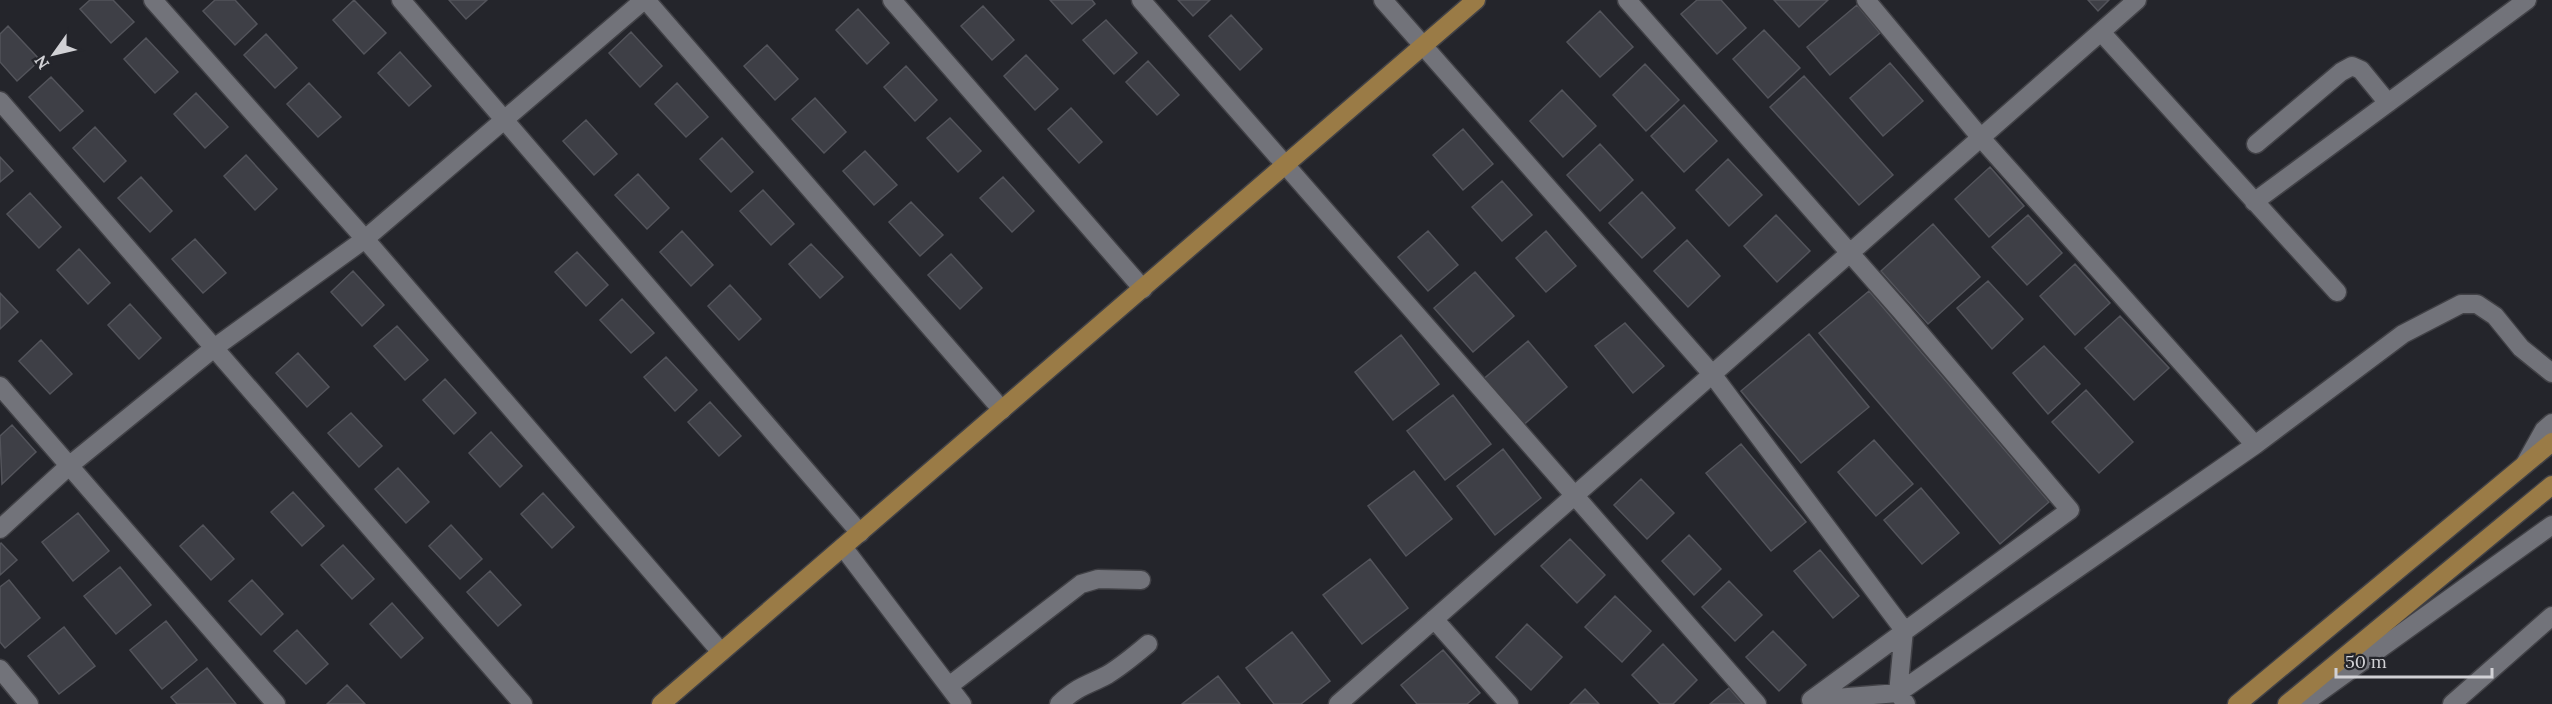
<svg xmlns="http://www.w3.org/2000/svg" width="2552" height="704" font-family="Lora,serif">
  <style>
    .building { fill: #3e3f46; stroke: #53545b; stroke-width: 1.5 }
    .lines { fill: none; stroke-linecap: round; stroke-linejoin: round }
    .minor-casing { stroke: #414146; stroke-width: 21 }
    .major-casing { stroke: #414146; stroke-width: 21 }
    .minor { stroke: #72737a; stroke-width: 18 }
    .major { stroke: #9a7b46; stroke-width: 18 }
  </style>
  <rect width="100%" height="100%" fill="#24252b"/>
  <path class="building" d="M90 0H113L134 22 111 43 80 9Z
    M215 0H235L257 24 235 45 203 11Z
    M354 0 386 33 364 54 333 20Z
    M449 0H487L466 19Z
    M1050 0H1092L1095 4 1072 24Z
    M1178 0H1210L1193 16Z
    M1697 0H1721L1746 28 1717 54 1681 14Z
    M1774 0H1828L1799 27Z
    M2088 0H2109L2098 11Z
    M1857 5 1880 33 1830 75 1807 47Z
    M983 6 1014 40 992 60 961 26Z
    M858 9 889 43 867 64 836 30Z
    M1600 11 1633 47 1600 77 1567 42Z
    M1231 15 1262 49 1240 70 1209 36Z
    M1106 20 1137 53 1114 74 1083 40Z
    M8 26 40 60 17 81 0 62V34Z
    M1764 30 1800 68 1768 98 1733 59Z
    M631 32 662 66 640 87 609 53Z
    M266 34 297 68 275 88 244 55Z
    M146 38 178 72 155 93 124 59Z
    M767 45 798 79 775 100 744 66Z
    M400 52 431 86 409 106 378 73Z
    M1026 55 1058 89 1035 110 1004 76Z
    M1148 61 1179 95 1157 115 1126 82Z
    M1890 63 1923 101 1883 136 1850 98Z
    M1645 64 1679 100 1646 131 1613 95Z
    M906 66 937 100 915 121 884 87Z
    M1804 76 1893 175 1859 205 1770 107Z
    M51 77 83 111 60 131 29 97Z
    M309 83 341 117 318 137 287 104Z
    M677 83 708 117 686 137 655 104Z
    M1562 90 1596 126 1563 157 1530 121Z
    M196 93 228 127 205 148 174 114Z
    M815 98 846 132 824 153 792 119Z
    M1684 105 1717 141 1684 172 1651 136Z
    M1071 108 1102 142 1079 163 1048 129Z
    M950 118 981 151 958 172 927 138Z
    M586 120 617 154 594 175 563 141Z
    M95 127 126 161 104 182 73 148Z
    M1463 129 1493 164 1463 190 1433 155Z
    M722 138 753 172 731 192 700 159Z
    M1600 144 1633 180 1600 211 1567 175Z
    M865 151 897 185 874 205 843 171Z
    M246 155 277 189 255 210 224 176Z
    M0 157 13 171 0 182Z
    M1728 159 1762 195 1729 226 1696 190Z
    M1990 167 2024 206 1989 237 1955 199Z
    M638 174 669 208 647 229 615 195Z
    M141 177 172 211 150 232 118 198Z
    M1003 177 1034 211 1012 232 980 198Z
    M1502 181 1532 215 1502 241 1472 207Z
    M763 190 794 224 771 245 740 211Z
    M1642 192 1675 228 1642 258 1609 223Z
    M30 193 61 227 39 248 7 214Z
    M911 202 943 235 920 256 889 222Z
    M1776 215 1810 251 1777 282 1744 246Z
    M2028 215 2062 253 2027 285 1992 247Z
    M1933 224 1980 277 1928 324 1881 271Z
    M682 231 713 265 691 286 660 252Z
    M1428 231 1458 265 1428 291 1398 257Z
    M1546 231 1576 266 1546 292 1516 258Z
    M195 239 226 273 203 293 172 259Z
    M1687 240 1720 276 1688 307 1654 271Z
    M811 244 843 277 820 298 789 264Z
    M79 249 110 283 88 304 57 270Z
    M577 252 608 285 586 306 555 272Z
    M951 254 982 288 960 309 928 275Z
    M2075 264 2110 303 2075 335 2040 296Z
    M353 271 384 305 362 326 331 292Z
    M1475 272 1514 316 1473 352 1434 308Z
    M1988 281 2023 319 1992 349 1957 308Z
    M730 285 761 319 739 340 708 306Z
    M1869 291 2049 502 2000 544 1819 333Z
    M0 293 18 312 0 329Z
    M622 299 654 333 631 353 600 320Z
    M130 304 161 338 139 359 108 325Z
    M2120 316 2169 368 2134 400 2085 348Z
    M1625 323 1664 366 1633 393 1595 346Z
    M397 326 428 360 405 380 374 346Z
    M1809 334 1869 407 1801 463 1741 391Z
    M1401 335 1439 384 1393 420 1355 372Z
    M41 340 72 374 50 394 19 361Z
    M1528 341 1567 387 1521 427 1481 381Z
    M2044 346 2080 384 2048 414 2013 373Z
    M298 353 329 387 307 407 276 373Z
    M666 357 697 390 675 411 644 377Z
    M445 379 476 413 454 434 423 400Z
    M2086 390 2133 442 2099 473 2052 422Z
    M1453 395 1491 444 1445 480 1407 431Z
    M710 402 741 436 719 456 688 422Z
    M351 413 382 446 359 467 328 433Z
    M12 425 36 452 2 484 0 436Z
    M491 432 522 466 500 487 469 453Z
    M1874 440 1913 484 1876 516 1838 472Z
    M1741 444 1806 522 1771 551 1706 473Z
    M1503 449 1541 498 1495 535 1457 486Z
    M398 468 429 502 406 523 375 489Z
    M1414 471 1452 519 1406 556 1368 506Z
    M1641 479 1674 513 1647 539 1614 505Z
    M1921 488 1959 533 1922 564 1884 520Z
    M293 492 324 526 302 546 271 512Z
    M543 493 574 527 552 548 521 514Z
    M78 513 109 551 73 581 42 542Z
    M203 525 234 559 211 580 180 546Z
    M451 525 482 559 460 579 429 546Z
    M1689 535 1721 569 1694 595 1662 561Z
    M1570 539 1605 575 1577 603 1541 566Z
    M1 543 17 560 0 575V544Z
    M343 545 374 579 352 599 321 565Z
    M1820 550 1859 596 1833 618 1794 571Z
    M1370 559 1408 608 1362 644 1323 595Z
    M120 567 151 605 116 634 84 596Z
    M490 571 521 605 498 626 467 592Z
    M9 580 40 618 5 648 0 642V587Z
    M252 580 283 614 261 635 229 601Z
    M1729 581 1762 615 1735 641 1702 607Z
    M1615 596 1651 631 1622 662 1585 627Z
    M392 603 423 638 401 658 370 624Z
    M166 621 197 660 162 689 130 650Z
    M1527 624 1562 657 1531 690 1496 657Z
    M64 627 95 666 59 694 28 656Z
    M297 630 328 664 306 684 274 651Z
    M1773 631 1806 665 1779 691 1746 657Z
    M1292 632 1330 681 1301 704H1274L1246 668Z
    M1663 644 1697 680 1673 704H1660L1632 675Z
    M1443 650 1480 693 1467 704H1417L1401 685Z
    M207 668 236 704H177L171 697Z
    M1218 676 1240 704H1182Z
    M347 685 365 704H327Z
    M1729 688 1743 704H1710Z
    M1585 689 1599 704H1570Z"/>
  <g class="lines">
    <defs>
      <path id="minor" d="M153 0 365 239 721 652
        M401 0 860 533
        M646 0 1002 410
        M892 0 1143 289
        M1141 0 1757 704
        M1383 0 1712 374 1904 630 1898 693 1906 704
        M1627 0 1901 311 2070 510 1811 700
        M2101 32 2337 292
        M0 101 523 704
        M2256 144 2341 72 2352 66 2361 70 2388 103
        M2254 202 2527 0
        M0 386 276 704
        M2255 445 2403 334 2461 304H2477L2495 316 2521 348 2552 373
        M2525 464 2544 430 2552 423
        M0 529 70 465 214 348 365 239 644 0
        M843 547 962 704
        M1434 619 1509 704
        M0 669 29 704
        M949 686 1081 584 1098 579 1141 580
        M1811 700 1898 693 2255 445 1981 138 1866 0
        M1059 704C1078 686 1086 686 1107 675 1122 666 1135 655 1148 644
        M1338 704 2137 0
        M2303 704 2552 525
        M2452 704 2552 616"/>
      <path id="major" d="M661 704 1476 0
        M2237 704 2552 442
        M2287 704 2552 485"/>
    </defs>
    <use href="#minor" class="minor-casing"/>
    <use href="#major" class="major-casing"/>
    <use href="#minor" class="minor"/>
    <use href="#major" class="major"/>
  </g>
  <g transform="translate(54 54) rotate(236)" stroke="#24252b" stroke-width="4.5" paint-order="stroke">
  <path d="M0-4.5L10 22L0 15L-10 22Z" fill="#d1d1d5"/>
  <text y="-9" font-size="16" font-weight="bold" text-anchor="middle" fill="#d1d1d5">N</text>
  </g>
  <path d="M2336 668v9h156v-9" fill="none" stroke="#d1d1d5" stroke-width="3"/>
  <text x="2345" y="668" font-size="18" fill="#d1d1d5" stroke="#24252b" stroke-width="4.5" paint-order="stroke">50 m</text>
</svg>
